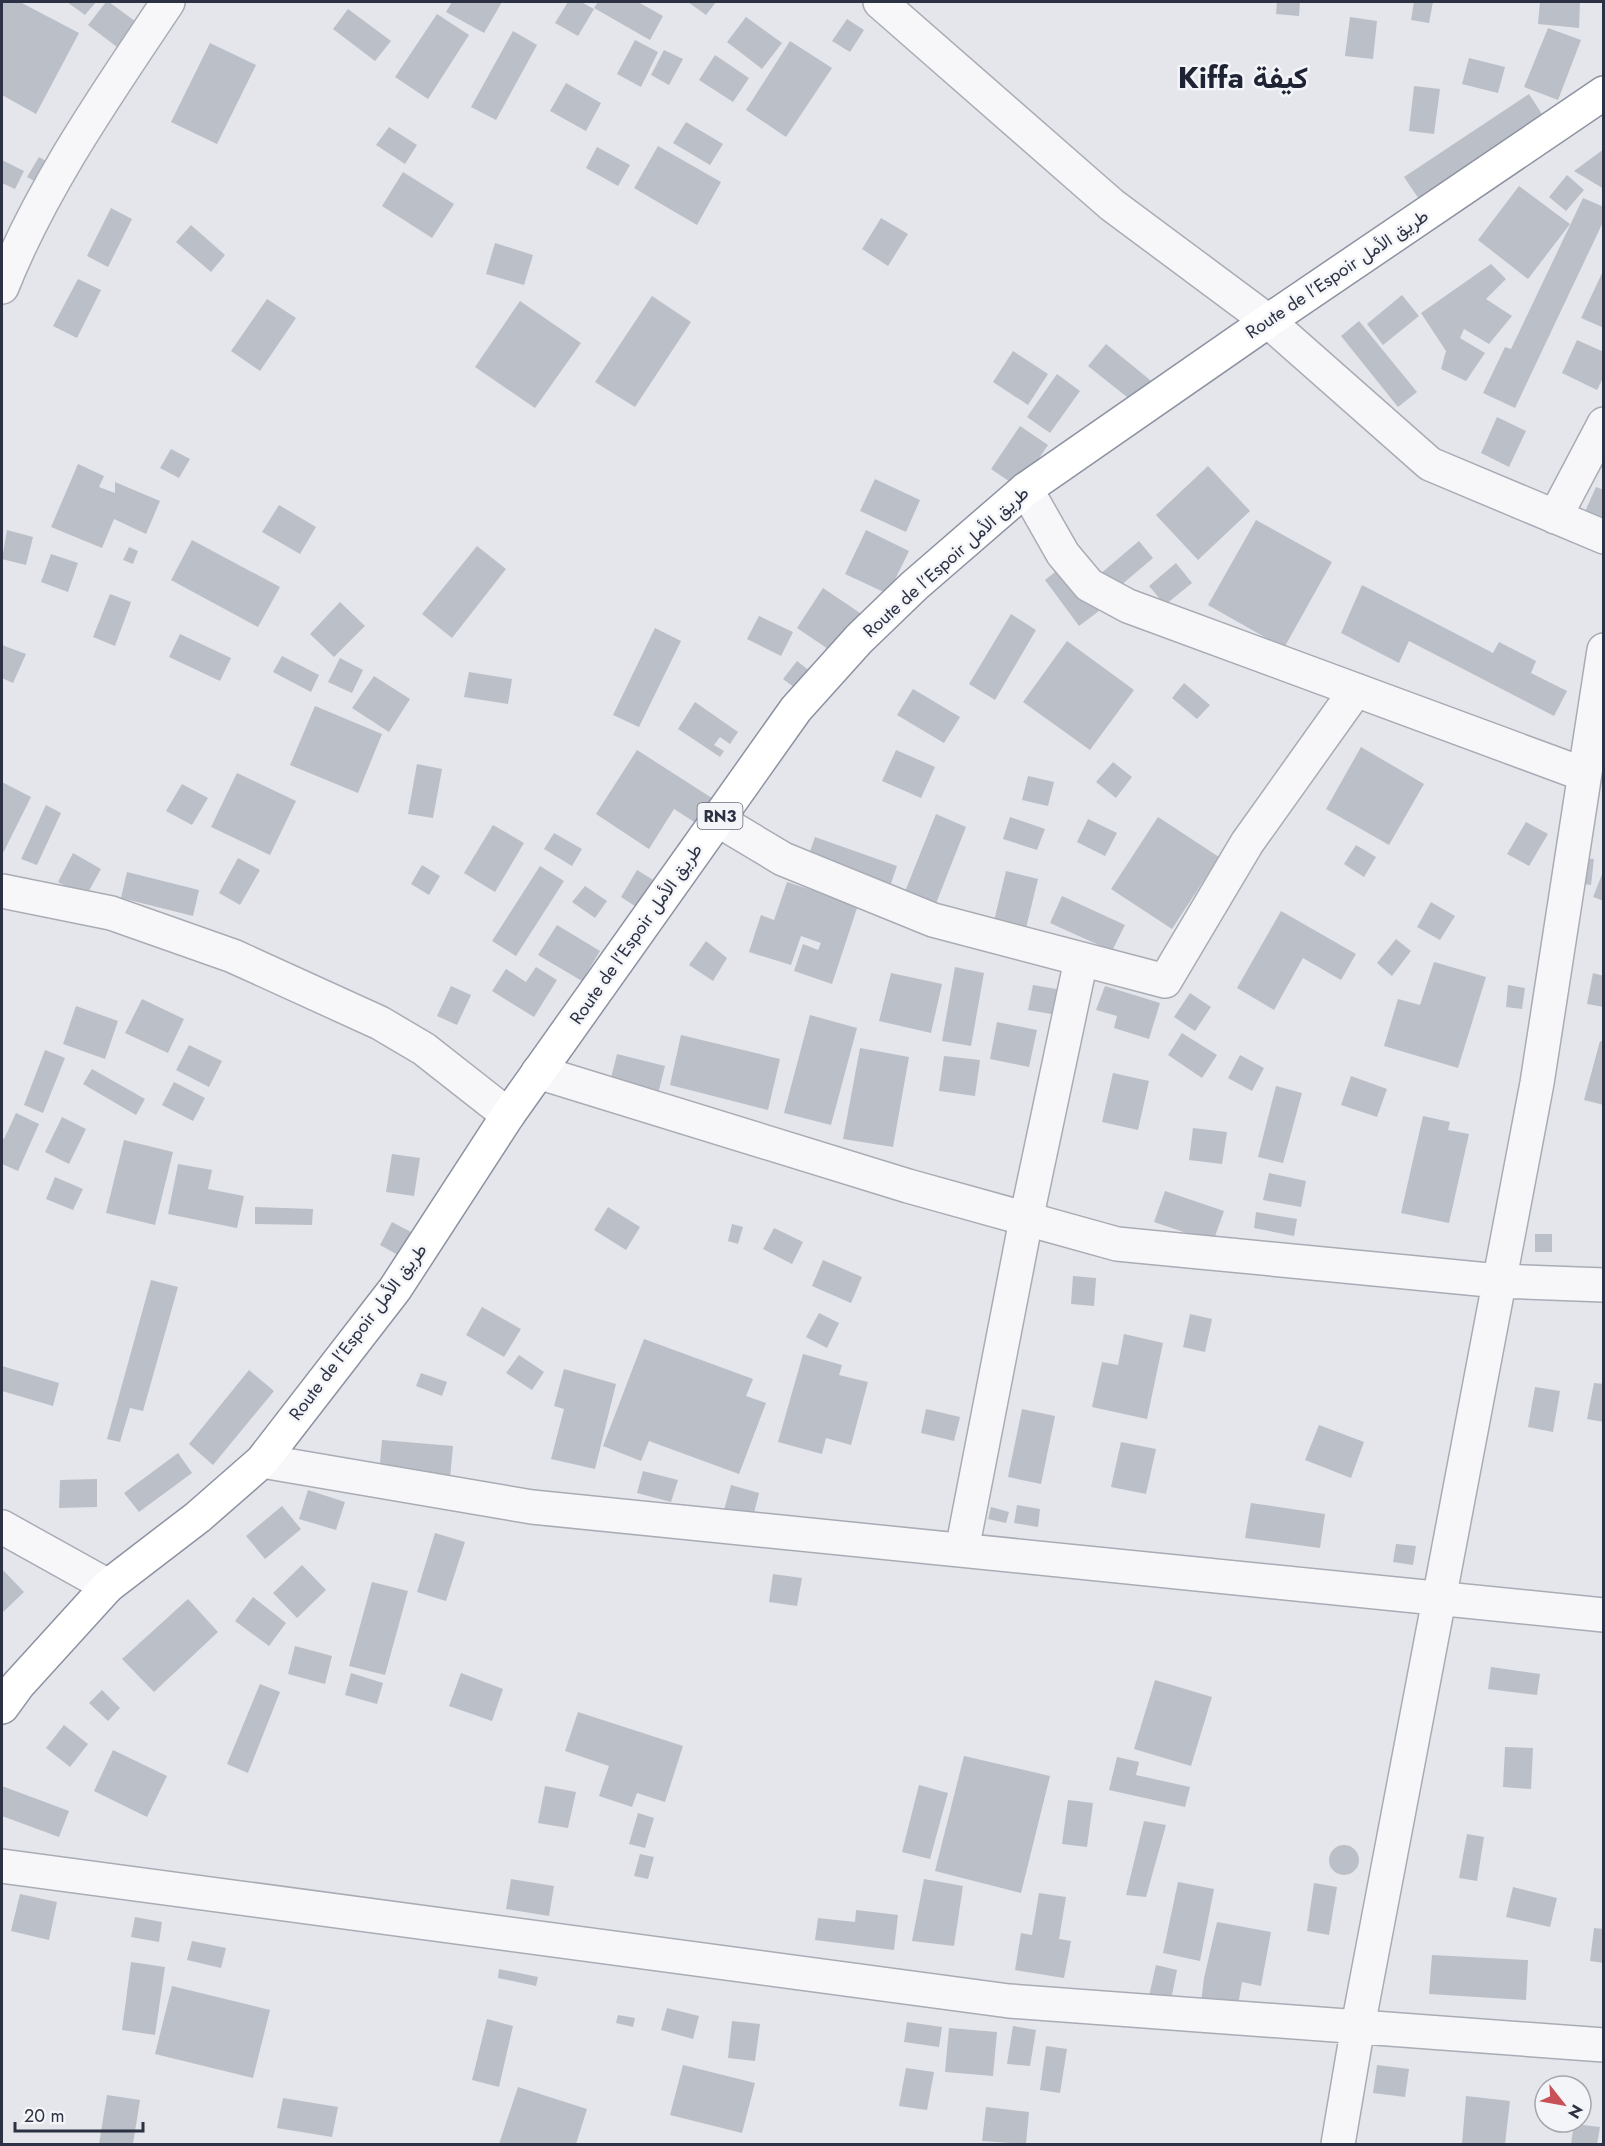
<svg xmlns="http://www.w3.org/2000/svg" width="1605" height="2146" font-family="Jost,Vazirmatn,sans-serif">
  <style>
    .building { fill: #bbbfc8 }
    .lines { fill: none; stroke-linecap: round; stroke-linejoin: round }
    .street-casing { stroke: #a9acb5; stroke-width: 36 }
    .highway-casing { stroke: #8c92a1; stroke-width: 36 }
    .street { stroke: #f7f7fa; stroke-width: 33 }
    .highway { stroke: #fff; stroke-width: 33 }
    .labels { text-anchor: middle; stroke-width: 5; stroke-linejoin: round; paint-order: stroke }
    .shield { fill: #f4f5f8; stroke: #686c79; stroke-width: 1.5 }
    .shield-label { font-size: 16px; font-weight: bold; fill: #2c3243 }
    .street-label { font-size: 18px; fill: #2c3243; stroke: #f4f5f8 }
    .town-label { font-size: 30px; font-weight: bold; fill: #1e2434; stroke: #f4f5f8 }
  </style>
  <rect width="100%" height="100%" fill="#e4e6eb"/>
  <path class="building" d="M2 2H20L79 33 36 114 2 95Z
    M67 2H96L85 15Z
    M106 2H109L139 24 121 50 88 25Z
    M452 2H502L484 33 446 12Z
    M568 2H581L594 9 578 36 555 23Z
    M598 2H638L663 16 650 40 594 8Z
    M688 2H716L706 15Z
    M1277 2H1300L1299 16 1276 14Z
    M1414 2H1433L1429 23 1411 20Z
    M1540 2H1580L1579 28 1538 24Z
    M348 9 391 41 375 61 333 29Z
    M437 14 469 35 428 99 395 77Z
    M746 17 782 43 762 69 727 42Z
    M1350 17 1377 21 1373 59 1345 56Z
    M847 19 864 30 850 52 832 41Z
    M1548 28 1581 40 1558 100 1524 87Z
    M513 31 537 45 496 120 471 107Z
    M635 40 658 52 641 87 617 74Z
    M790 41 832 68 786 137 746 110Z
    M210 43 256 65 217 144 171 122Z
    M664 50 683 59 669 85 651 75Z
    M715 55 749 78 733 102 699 80Z
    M1469 58 1505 67 1498 93 1462 84Z
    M566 83 601 103 586 131 550 111Z
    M1414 86 1440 89 1434 134 1409 131Z
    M1529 94 1549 125 1425 208 1404 177Z
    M686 122 723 144 710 165 673 143Z
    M389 127 417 145 405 164 376 145Z
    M658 146 721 182 697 225 634 188Z
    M597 147 630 165 618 186 586 168Z
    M1604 149V189L1574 171Z
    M39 157 60 169 48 188 27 177Z
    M2 160 24 171 15 189 2 183Z
    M403 172 454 204 432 238 382 206Z
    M1567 175 1584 190 1566 211 1549 197Z
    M1519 186 1570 224 1528 279 1478 240Z
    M1583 198 1604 207V220L1515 408 1483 393 1505 347 1511 349Z
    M111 208 132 219 108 267 87 256Z
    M881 218 908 234 888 266 862 249Z
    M191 225 225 255 211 272 176 242Z
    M495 243 533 255 524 285 486 274Z
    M1491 264 1506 279 1486 299 1512 316 1489 344 1464 329 1460 338 1485 353 1466 381 1441 369 1446 351 1421 313Z
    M1604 269V328L1581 318Z
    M78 279 101 290 77 338 53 326Z
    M1402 295 1419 316 1383 345 1367 324Z
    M652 296 691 322 635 407 595 382Z
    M267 299 296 318 260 371 231 351Z
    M520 301 581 343 535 408 475 367Z
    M1359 321 1417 392 1398 407 1341 336Z
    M1577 340 1604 352V376L1597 390 1562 373Z
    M1106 344 1155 384 1137 405 1088 366Z
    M1013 351 1048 374 1028 405 993 382Z
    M1057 374 1080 391 1050 433 1027 417Z
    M1497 417 1526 431 1509 467 1481 453Z
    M1020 426 1048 445 1019 488 991 469Z
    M171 449 190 459 179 478 160 468Z
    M78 464 104 476 99 487 115 493V482L160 501 146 534 114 519 102 548 51 527Z
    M1208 466 1250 511 1198 560 1156 515Z
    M875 479 920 500 906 532 860 511Z
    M1596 487 1604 490V525L1583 516Z
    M279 505 316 527 300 554 262 532Z
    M1256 520 1332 562 1284 648 1208 605Z
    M7 530 33 537 26 565 2 559Z
    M866 530 909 551 888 594 845 574Z
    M192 540 280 587 258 627 171 580Z
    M1139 541 1153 558 1113 592 1099 575Z
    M477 546 506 569 452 638 422 614Z
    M129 547 138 551 133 564 123 560Z
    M51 554 78 563 68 592 41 582Z
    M1176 563 1192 583 1165 605 1149 586Z
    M1065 564 1099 611 1079 626 1045 580Z
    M1362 585 1493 653 1499 642 1536 661 1531 673 1567 691 1554 716 1409 641 1399 663 1341 633Z
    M823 588 863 615 837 655 797 628Z
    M110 594 131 602 115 646 93 637Z
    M340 602 365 626 334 657 310 634Z
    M1011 614 1036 630 995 700 969 684Z
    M759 616 793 632 781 656 747 639Z
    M655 628 681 641 639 727 613 715Z
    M180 634 231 658 220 681 169 657Z
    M1067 641 1134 690 1090 750 1023 702Z
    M2 645 26 654 13 683 2 678Z
    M282 656 319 675 311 692 273 672Z
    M340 658 363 670 352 693 328 682Z
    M797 661 816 676 802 693 783 679Z
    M469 672 512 679 508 704 464 697Z
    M374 676 410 699 389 732 352 708Z
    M1184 683 1210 705 1197 719 1172 698Z
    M913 689 960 717 944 743 897 715Z
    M695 702 738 732 730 744 720 737 714 745 724 751 720 757 678 729Z
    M315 706 382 734 358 793 290 765Z
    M1361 747 1424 784 1389 845 1326 809Z
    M637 750 715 800 699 825 674 809 649 849 596 814Z
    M896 750 935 767 921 798 882 781Z
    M1113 762 1132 777 1116 798 1096 782Z
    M417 764 442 769 433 818 408 814Z
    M237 773 296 801 270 855 211 827Z
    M1028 776 1054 782 1048 806 1022 800Z
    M2 782 31 797 2 855Z
    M182 784 208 798 192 825 166 811Z
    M46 805 61 813 37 865 21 859Z
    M936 814 966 827 933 911 902 899Z
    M1010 817 1045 829 1037 850 1003 839Z
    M1158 817 1219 857 1172 929 1111 889Z
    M1088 819 1117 833 1105 856 1077 842Z
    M1526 822 1548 834 1529 866 1507 854Z
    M493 825 524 843 495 892 464 873Z
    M554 833 582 849 572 866 544 849Z
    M815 837 897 866 888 892 806 863Z
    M1356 845 1376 857 1364 877 1344 864Z
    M73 853 101 869 86 896 58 882Z
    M238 858 260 870 240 905 219 893Z
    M1581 858 1594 859 1591 885 1578 883Z
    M422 865 440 876 429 895 411 884Z
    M540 866 564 881 516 956 492 941Z
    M637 870 655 881 638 908 621 897Z
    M1006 871 1038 879 1026 928 994 921Z
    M127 872 199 890 193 916 121 898Z
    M1603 872H1604V901L1593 897Z
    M787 882 858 905 832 984 794 971 803 944 818 950 821 943 801 936 791 965 749 952 761 915 774 920Z
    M585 886 607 901 595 918 572 902Z
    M1062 896 1125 925 1112 951 1050 923Z
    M1431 902 1455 916 1440 940 1417 927Z
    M1281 911 1356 954 1341 980 1303 958 1274 1010 1237 988Z
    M557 925 600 951 582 981 538 955Z
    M1396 939 1411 951 1392 976 1377 963Z
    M706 941 727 958 713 981 689 965Z
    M1434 962 1486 977 1458 1068 1384 1046 1398 999 1420 1005Z
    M536 967 557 980 534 1017 492 991 506 969 526 982Z
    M955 967 984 973 971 1046 942 1041Z
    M891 973 942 984 931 1033 879 1021Z
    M1593 973 1604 976V1007L1587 1004Z
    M1033 985 1062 990 1057 1015 1028 1010Z
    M1508 985 1525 988 1522 1009 1506 1007Z
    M451 986 471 995 457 1025 437 1016Z
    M1105 986 1160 1003 1149 1039 1114 1028 1117 1016 1096 1010Z
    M1190 993 1211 1007 1195 1031 1174 1017Z
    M142 999 184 1019 168 1053 125 1033Z
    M76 1006 118 1021 105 1059 63 1044Z
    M810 1015 857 1028 831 1125 784 1113Z
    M997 1022 1037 1030 1029 1067 990 1059Z
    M1182 1033 1217 1055 1202 1078 1168 1055Z
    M681 1035 780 1059 768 1110 670 1085Z
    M1600 1041 1604 1042V1105L1584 1100Z
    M189 1045 222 1061 209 1087 176 1070Z
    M860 1048 909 1057 893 1147 843 1139Z
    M45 1050 65 1058 43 1113 24 1105Z
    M617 1054 665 1066 657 1098 609 1086Z
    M1240 1055 1264 1068 1252 1091 1228 1078Z
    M944 1056 980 1060 975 1096 939 1091Z
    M92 1069 145 1099 136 1115 83 1084Z
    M1113 1073 1149 1081 1138 1130 1102 1122Z
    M1351 1076 1387 1089 1377 1117 1341 1105Z
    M174 1082 205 1098 193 1121 162 1105Z
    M1276 1086 1302 1093 1283 1163 1258 1157Z
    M16 1113 39 1124 18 1171 2 1164V1138L4 1139Z
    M1423 1116 1450 1122 1448 1130 1469 1134 1449 1223 1401 1213Z
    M62 1117 86 1129 69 1164 45 1152Z
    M1193 1128 1227 1132 1222 1164 1189 1160Z
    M124 1140 173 1152 155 1225 106 1213Z
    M392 1154 420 1158 414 1196 386 1192Z
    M178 1164 212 1170 208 1189 244 1196 237 1228 168 1214Z
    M1269 1173 1306 1181 1301 1207 1263 1200Z
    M55 1177 83 1189 73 1210 46 1199Z
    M1165 1191 1224 1211 1213 1242 1154 1222Z
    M255 1207 313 1209 312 1225 255 1224Z
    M608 1207 640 1227 626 1250 594 1230Z
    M1256 1212 1297 1219 1294 1236 1254 1228Z
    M392 1222 411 1232 398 1255 380 1245Z
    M732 1224 743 1227 738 1244 728 1241Z
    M774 1228 803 1242 792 1264 763 1249Z
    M1535 1234H1552V1252H1535Z
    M823 1260 862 1277 851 1303 812 1286Z
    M1073 1276 1096 1278 1094 1306 1071 1304Z
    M151 1280 178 1287 143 1411 130 1408 120 1442 107 1439Z
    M482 1307 521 1329 504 1357 466 1335Z
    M819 1313 839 1323 827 1348 806 1337Z
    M1190 1314 1212 1319 1205 1352 1183 1347Z
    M1124 1334 1163 1343 1147 1419 1092 1407 1102 1362 1118 1365Z
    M644 1339 753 1379 746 1396 766 1403 739 1474 649 1441 641 1461 603 1446Z
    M803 1354 842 1365 839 1375 868 1382 851 1445 826 1438 822 1454 778 1442Z
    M519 1355 544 1372 532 1390 506 1373Z
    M2 1366 59 1383 53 1406 2 1391Z
    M564 1369 616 1384 595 1469 551 1459 564 1409 554 1406Z
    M249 1370 274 1391 213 1465 189 1444Z
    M421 1373 447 1382 442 1396 416 1386Z
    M1594 1383 1604 1384V1422L1587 1419Z
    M1535 1387 1560 1391 1553 1432 1528 1427Z
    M926 1409 960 1417 954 1441 921 1433Z
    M1022 1409 1055 1416 1041 1484 1008 1477Z
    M1319 1425 1364 1442 1351 1478 1305 1460Z
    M382 1440 453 1446 450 1479 379 1474Z
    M1121 1442 1156 1449 1146 1494 1111 1487Z
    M178 1453 192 1473 139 1512 124 1493Z
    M643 1471 678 1480 671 1502 637 1493Z
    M97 1479V1507L59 1508 60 1480Z
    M731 1485 759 1493 753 1517 724 1510Z
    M308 1490 345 1502 336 1530 299 1519Z
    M1251 1503 1325 1514 1320 1548 1245 1538Z
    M1017 1505 1040 1509 1038 1527 1014 1523Z
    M282 1506 301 1529 265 1559 246 1536Z
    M991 1507 1009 1512 1006 1523 988 1519Z
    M435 1533 465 1542 446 1601 417 1592Z
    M1396 1544 1416 1546 1413 1565 1393 1562Z
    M302 1565 326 1590 297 1618 273 1593Z
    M2 1569 24 1592 2 1613Z
    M773 1574 802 1578 797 1606 769 1602Z
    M372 1582 408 1591 385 1675 349 1666Z
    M253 1597 286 1623 269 1646 235 1621Z
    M188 1599 218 1632 154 1692 122 1659Z
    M295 1646 332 1656 325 1684 288 1674Z
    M1491 1667 1540 1674 1537 1695 1488 1689Z
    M351 1673 383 1683 377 1704 345 1695Z
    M461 1673 503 1689 492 1721 449 1706Z
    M1155 1680 1212 1697 1191 1766 1134 1749Z
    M260 1684 280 1692 248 1773 227 1764Z
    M102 1690 120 1708 108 1721 89 1703Z
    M578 1712 683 1746 665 1802 637 1793 632 1807 599 1796 609 1766 565 1751Z
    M64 1725 88 1744 70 1767 46 1748Z
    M1505 1747 1533 1748 1531 1789 1503 1787Z
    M113 1750 167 1776 147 1817 94 1791Z
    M964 1756 1050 1776 1021 1893 935 1871Z
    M1117 1757 1139 1762 1136 1775 1190 1787 1185 1807 1109 1790Z
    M919 1785 948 1793 930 1859 902 1852Z
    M2 1786 69 1811 59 1837 2 1816Z
    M545 1786 576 1792 568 1828 538 1823Z
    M1068 1800 1093 1803 1087 1847 1062 1844Z
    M638 1813 654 1818 645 1848 629 1844Z
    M1144 1821 1166 1825 1146 1897 1126 1895Z
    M1467 1834 1484 1837 1477 1881 1459 1878Z
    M1329 1860a15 15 0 1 1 30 0a15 15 0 1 1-30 0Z
    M640 1854 654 1857 648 1879 634 1876Z
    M511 1879 554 1886 549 1916 506 1909Z
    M924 1879 963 1886 954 1946 912 1941Z
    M1178 1882 1214 1889 1200 1961 1163 1953Z
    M1314 1883 1337 1887 1329 1935 1307 1931Z
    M1513 1887 1557 1898 1550 1927 1506 1917Z
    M1039 1893 1066 1897 1059 1939 1071 1941 1064 1978 1015 1970 1021 1933 1032 1935Z
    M20 1894 57 1902 49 1940 11 1931Z
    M856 1910 898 1915 894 1950 815 1940 818 1918 855 1922Z
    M135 1917 162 1922 159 1942 131 1937Z
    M1217 1922 1271 1932 1261 1986 1242 1982 1236 2017 1200 2011 1204 1978Z
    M1594 1928 1604 1929V1963L1590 1961Z
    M192 1941 226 1948 221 1968 187 1960Z
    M1432 1955 1528 1960 1526 2000 1429 1994Z
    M131 1962 165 1967 155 2035 122 2030Z
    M1156 1965 1177 1970 1171 2000 1149 1996Z
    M499 1969 538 1977 536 1986 498 1978Z
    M172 1986 270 2010 253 2078 155 2054Z
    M667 2008 699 2016 693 2039 661 2030Z
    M618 2015 635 2018 633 2027 616 2023Z
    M487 2019 513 2026 499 2087 472 2080Z
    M732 2021 760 2024 755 2061 728 2058Z
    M907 2022 942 2027 939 2047 904 2042Z
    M1013 2026 1036 2030 1030 2066 1007 2064Z
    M949 2028 997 2032 993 2076 945 2072Z
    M1046 2046 1067 2049 1060 2093 1040 2090Z
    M683 2065 755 2083 742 2133 670 2115Z
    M1377 2065 1409 2069 1405 2097 1373 2093Z
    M906 2068 934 2072 927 2110 899 2106Z
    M518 2087 587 2109 576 2144H499Z
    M107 2095 140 2100 133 2144H99Z
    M1466 2096 1510 2101 1505 2144H1462Z
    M283 2098 338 2107 332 2137 277 2128Z
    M986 2107 1029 2112 1026 2144 982 2141Z
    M1574 2124 1600 2127 1597 2144H1571Z"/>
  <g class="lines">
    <defs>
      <path id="street" d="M880 2 1112 205 1268 321 1430 464 1604 537
        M2 287C42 186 108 92 168 2
        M1026 489 1063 554 1089 585 1128 606 1583 774
        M1555 517 1604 424
        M718 820 783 859 933 920 1165 981 1247 843 1356 690
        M2 891 111 913 233 956 380 1023 424 1049 508 1115
        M538 1072 908 1186 1117 1244 1499 1281 1604 1285
        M262 1461 532 1507 1604 1615
        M2 1527 108 1586
        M962 1550 1026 1220 1081 960
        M2 1866 1009 2001 1604 2045
        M1338 2144 1358 2026 1537 1083 1604 650"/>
      <path id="highway" d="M2 1707 18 1685 108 1586 198 1517 262 1461 395 1289 508 1115 796 709 859 639 914 586 1026 489 1268 321 1604 93"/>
    </defs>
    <use href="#street" class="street-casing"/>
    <use href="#highway" class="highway-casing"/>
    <use href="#street" class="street"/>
    <use href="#highway" class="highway"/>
  </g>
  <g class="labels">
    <rect class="shield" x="697.5" y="803" width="45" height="26" rx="4.5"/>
    <g class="shield-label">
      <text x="720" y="822">RN3</text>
    </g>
    <g class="street-label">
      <text transform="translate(1337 274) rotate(-34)" y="6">Route de l’Espoir طريق الأمل</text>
      <text transform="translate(946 562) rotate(-42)" y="6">Route de l’Espoir طريق الأمل</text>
      <text transform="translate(636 934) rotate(-55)" y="6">Route de l’Espoir طريق الأمل</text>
      <text transform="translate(358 1332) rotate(-53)" y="6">Route de l’Espoir طريق الأمل</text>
    </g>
    <g class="town-label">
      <text x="1243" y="88">Kiffa كيفة</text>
    </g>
  </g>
  <rect width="1605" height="2146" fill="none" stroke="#2c3243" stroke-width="6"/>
  <g transform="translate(1563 2104) rotate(121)"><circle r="28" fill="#f4f5f8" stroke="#a4a7b0" stroke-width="1.5"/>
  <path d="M0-4.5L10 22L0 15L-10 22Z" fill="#c85158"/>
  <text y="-9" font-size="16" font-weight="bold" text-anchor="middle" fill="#2c3243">N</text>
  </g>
  <path d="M15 2122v9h128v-9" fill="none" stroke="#2c3243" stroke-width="3"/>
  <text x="24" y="2122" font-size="18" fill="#2c3243" stroke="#f4f5f8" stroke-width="4.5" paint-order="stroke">20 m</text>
</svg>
